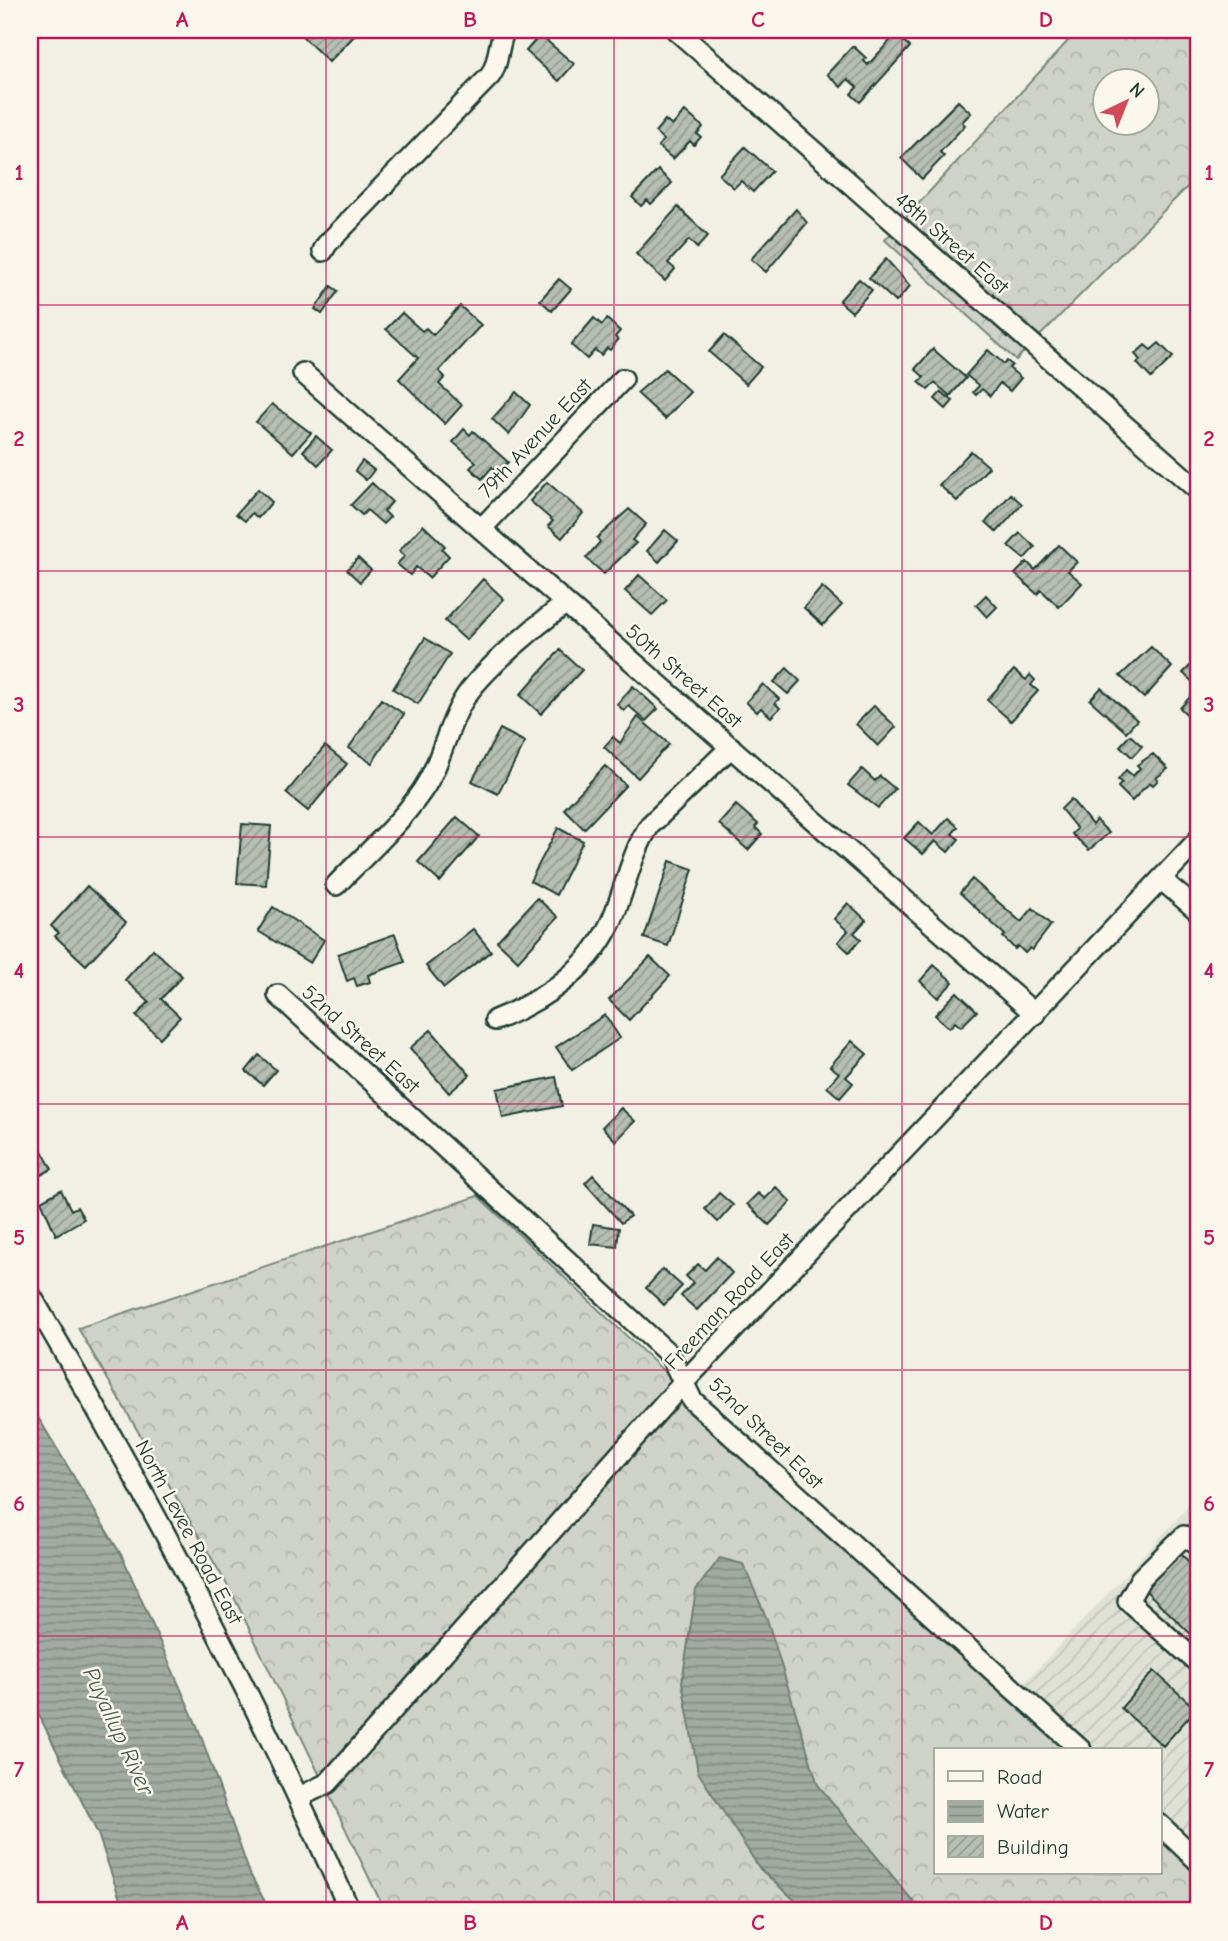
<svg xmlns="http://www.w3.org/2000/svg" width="1228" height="1941" font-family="'Comic Neue',sans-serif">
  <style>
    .industrial { fill: url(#industrial-furrows) }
    .forest { fill: url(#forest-crowns); stroke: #77887e; stroke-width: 2; fill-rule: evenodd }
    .water { fill: url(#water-rules); stroke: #6e7f75; stroke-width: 2 }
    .building { fill: url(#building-hatch); stroke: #1f3d34; stroke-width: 2 }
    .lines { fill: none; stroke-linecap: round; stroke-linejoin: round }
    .minor-casing { stroke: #1f3d34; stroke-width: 24 }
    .minor { stroke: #fbf7ec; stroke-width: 19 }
    .grid { fill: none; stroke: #c2185b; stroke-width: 2; stroke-opacity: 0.55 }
    .labels { text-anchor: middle; stroke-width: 5; stroke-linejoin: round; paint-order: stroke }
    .street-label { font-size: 21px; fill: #1f3d34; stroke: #fbf7ec }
    .water-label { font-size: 23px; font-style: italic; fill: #465e55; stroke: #fbf7ec }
    .neatline { fill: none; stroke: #c2185b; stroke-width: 2.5 }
    .grid-label { font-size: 23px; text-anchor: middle; font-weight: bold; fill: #c2185b }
  </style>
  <defs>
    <pattern id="industrial-furrows" width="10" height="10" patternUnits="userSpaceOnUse" patternTransform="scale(1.75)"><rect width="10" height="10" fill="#e0e1d6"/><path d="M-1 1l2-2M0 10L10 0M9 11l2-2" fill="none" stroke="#c0c2b8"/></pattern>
    <pattern id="forest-crowns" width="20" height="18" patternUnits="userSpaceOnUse" patternTransform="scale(1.75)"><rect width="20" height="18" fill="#cfd2c8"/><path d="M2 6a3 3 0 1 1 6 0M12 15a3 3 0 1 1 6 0" fill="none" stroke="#b1b5ac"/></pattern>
    <pattern id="water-rules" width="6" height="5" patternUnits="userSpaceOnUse" patternTransform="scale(1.75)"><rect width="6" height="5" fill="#a2aba1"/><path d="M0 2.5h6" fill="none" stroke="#838c84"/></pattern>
    <pattern id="building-hatch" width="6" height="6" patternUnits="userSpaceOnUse" patternTransform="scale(1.75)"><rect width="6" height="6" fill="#b7beb3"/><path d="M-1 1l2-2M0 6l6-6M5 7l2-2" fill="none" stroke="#949c92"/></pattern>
  </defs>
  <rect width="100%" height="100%" fill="#f2f0e5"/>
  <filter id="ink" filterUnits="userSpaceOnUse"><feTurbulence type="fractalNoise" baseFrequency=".0143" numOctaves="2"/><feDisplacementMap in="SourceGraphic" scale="14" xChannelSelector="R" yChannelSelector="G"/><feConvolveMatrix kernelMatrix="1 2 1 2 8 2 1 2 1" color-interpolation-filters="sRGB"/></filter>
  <g filter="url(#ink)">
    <path class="industrial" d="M1198 1497V1874L1160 1838V1750H1066L1010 1698Z"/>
    <path class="forest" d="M1078 30H1198V176L1016 360 885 240ZM1106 80H1148V122H1106Z
      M478 1196 1066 1750H936V1873H1160V1838L1198 1874V1911H385L233 1595 78 1328Z"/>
    <path class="water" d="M30 1404 123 1558 198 1728 250 1874 270 1911H124L98 1834 30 1697Z
      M720 1558 743 1564 767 1619 818 1785 921 1911H807L760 1869 698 1772 682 1682 696 1590Z"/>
    <path class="building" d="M296 30H360L329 62Z
      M896 34 910 47 860 102 851 94 857 87 848 79 841 87 827 74 853 46 866 58 864 61 868 65Z
      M540 35 574 64 559 81 526 51Z
      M958 101 971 113 962 122 965 125 940 152 944 156 922 179 901 158Z
      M685 111 703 127 697 134 701 137 694 145 690 141 673 159 658 146 664 140 655 132 665 120 672 126Z
      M745 147 772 171 753 192 741 181 734 188 719 175Z
      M658 170 672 183 651 204 647 200 641 206 632 197Z
      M678 207 708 236 697 248 689 240 668 263 675 269 665 281 636 254Z
      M796 209 807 223 766 272 751 259Z
      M886 259 910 286 896 302 869 278Z
      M559 279 571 289 552 311 540 300Z
      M859 279 872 290 852 312 839 301Z
      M331 286 338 291 322 314 315 309Z
      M460 306 481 325 439 371 445 377 439 384 462 405 445 424 399 379 418 358 386 329 402 313 422 331 426 328 433 335Z
      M594 318 602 325 607 319 620 331 615 337 618 340 610 350 607 348 601 355 595 350 587 359 571 345Z
      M724 335 761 367 746 384 709 352Z
      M1159 343 1173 357 1151 378 1137 363 1140 360 1135 354 1145 345 1151 350Z
      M933 349 966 378 950 396 935 383 928 390 919 382 924 377 915 369Z
      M988 350 1004 364 1007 361 1012 365 1009 368 1021 378 1010 391 1000 383 990 396 982 389 976 395 973 392 979 386 966 375Z
      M665 369 690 392 665 419 637 393Z
      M516 392 530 405 509 435 492 419Z
      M941 392 953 401 946 409 935 399Z
      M272 404 311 433 293 453 256 422Z
      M464 429 470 435 473 431 508 462 498 473 492 467 482 479 470 468 476 462 453 442Z
      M316 436 332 450 318 465 303 451Z
      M971 451 989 467 957 501 939 485Z
      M362 461 374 470 366 480 355 471Z
      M547 482 583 513 562 538 548 526 553 521 530 501Z
      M372 483 392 502 384 511 390 517 383 524 367 510 362 515 351 505Z
      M258 489 272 502 258 518 252 513 245 521 236 514Z
      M1011 494 1022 504 997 532 986 522Z
      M629 509 646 524 632 540 636 543 604 574 586 558 600 542 597 538Z
      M423 525 445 546 442 549 449 556 429 578 416 567 410 575 397 564 405 556 399 551Z
      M665 530 678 541 659 562 647 551Z
      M1020 533 1035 547 1024 559 1008 546Z
      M1059 545 1077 562 1068 571 1082 583 1059 607 1041 590 1037 594 1015 574 1027 562 1035 570Z
      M358 558 371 570 360 582 347 570Z
      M639 575 667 600 652 615 625 591Z
      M483 579 504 599 466 640 445 621Z
      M822 587 842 605 823 625 804 608Z
      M986 595 997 607 987 617 976 605Z
      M425 638 450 654 418 704 393 689Z
      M1151 647 1172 667 1144 698 1120 676Z
      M560 650 582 670 541 714 520 695Z
      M1198 658V687L1183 673Z
      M787 668 800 681 788 694 774 682Z
      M1014 670 1026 680 1030 675 1035 680 1031 685 1038 691 1011 721 987 700Z
      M763 684 779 699 775 703 780 708 771 717 761 708 757 712 746 702Z
      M633 686 658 709 646 721 629 706 624 711 617 704Z
      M1101 688 1137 720 1126 732 1090 700Z
      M1198 688V725L1180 708Z
      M381 699 404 714 372 763 349 748Z
      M874 706 896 727 878 746 856 724Z
      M638 717 669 744 638 778 604 747 613 737 620 743Z
      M500 729 525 742 498 794 472 781Z
      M1130 735 1142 746 1132 757 1120 746Z
      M325 746 347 764 308 811 286 793Z
      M1153 754 1168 769 1156 778 1158 780 1153 785 1151 783 1144 788 1132 801 1118 787 1122 783 1118 780 1126 770 1133 776 1140 768 1137 765Z
      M605 766 626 785 584 829 564 809Z
      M862 769 875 781 880 776 895 789 878 808 848 785Z
      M1071 799 1092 825 1096 820 1109 833 1089 850 1072 834 1077 829 1061 809Z
      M736 805 758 824 755 827 762 834 748 850 719 824Z
      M457 817 479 836 440 882 418 862Z
      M948 818 958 827 952 834 959 839 948 852 935 841 923 854 904 838 919 822 933 835Z
      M242 824 271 826 266 885 237 883Z
      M558 828 583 841 556 895 530 881Z
      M670 861 693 869 668 946 644 938Z
      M972 879 1021 922 1033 908 1051 925 1032 950 1030 948 1025 953 1018 946 1015 949 1003 937 1005 935 960 893Z
      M87 886 126 922 86 965 55 936 59 933 51 926Z
      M537 898 558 917 518 961 497 941Z
      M848 903 866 920 854 933 861 939 849 952 838 942 848 931 834 919Z
      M273 907 324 940 310 963 258 931Z
      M473 929 491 951 444 988 426 966Z
      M395 934 405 962 368 975 370 982 357 986 354 978 347 981 338 954Z
      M153 949 182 976 161 999 180 1017 160 1038 136 1016 149 1002 125 980Z
      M650 957 670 976 629 1020 609 1000Z
      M934 965 953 982 938 998 920 981Z
      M957 992 977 1011 961 1027 955 1022 949 1028 935 1015Z
      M605 1015 620 1038 572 1070 556 1047Z
      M431 1030 470 1075 449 1093 410 1048Z
      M852 1041 867 1054 846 1077 853 1083 840 1098 827 1087 839 1073 830 1066Z
      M259 1055 276 1070 263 1085 246 1071Z
      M556 1077 562 1106 503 1118 497 1089Z
      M621 1108 635 1121 616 1141 602 1127Z
      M30 1129 52 1169 30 1181Z
      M593 1175 630 1216 621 1223 585 1183Z
      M776 1187 791 1202 769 1225 747 1204 758 1193 765 1199Z
      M61 1190 71 1210 77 1207 84 1219 56 1235 41 1201Z
      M719 1193 733 1205 718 1222 705 1209Z
      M593 1224 619 1228 617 1247 590 1244Z
      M717 1257 732 1273 697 1310 681 1296 693 1283 686 1276 698 1264 705 1270Z
      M663 1269 682 1286 664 1305 646 1288Z
      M1179 1552 1198 1571V1641L1144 1589Z
      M1154 1671 1196 1709 1163 1746 1121 1708Z"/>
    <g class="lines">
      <defs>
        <path id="minor" d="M676 30 1198 490
          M323 251 327 244 490 76C500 62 497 45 505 30
          M303 373 1035 1014
          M481 529 623 379
          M1162 880 1198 911
          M336 885C366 854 398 826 422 791 442 762 446 728 464 699 482 670 537 625 565 604
          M278 995 670 1355 692 1400 1081 1750
          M495 1020C545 1000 593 967 614 915 626 885 632 852 650 825L731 747
          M30 1294C148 1494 256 1699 350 1911
          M1198 1545 1184 1536 1141 1578 1128 1601 1198 1663
          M299 1797 328 1783 684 1382 1198 840
          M1160 1825 1198 1861"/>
      </defs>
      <use href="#minor" class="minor-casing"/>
      <use href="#minor" class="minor"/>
    </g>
  </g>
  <path class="grid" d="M326 30V1911M614 30V1911M902 30V1911M30 305H1198M30 571H1198M30 837H1198M30 1104H1198M30 1370H1198M30 1636H1198"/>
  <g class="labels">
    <g class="street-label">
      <text transform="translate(952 243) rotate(41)" y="7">48th Street East</text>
      <text transform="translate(535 438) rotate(-47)" y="7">79th Avenue East</text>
      <text transform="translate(684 676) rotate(41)" y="7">50th Street East</text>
      <text transform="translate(361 1039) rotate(42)" y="7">52nd Street East</text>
      <text transform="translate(729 1301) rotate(-47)" y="7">Freeman Road East</text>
      <text transform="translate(766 1433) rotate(44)" y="7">52nd Street East</text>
      <text transform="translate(189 1532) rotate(62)" y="7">North Levee Road East</text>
    </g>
    <g class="water-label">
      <text transform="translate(119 1731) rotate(65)" y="8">Puyallup River</text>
    </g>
  </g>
  <rect width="1228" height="1941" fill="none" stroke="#fbf7ec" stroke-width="77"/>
  <rect x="934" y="1748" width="228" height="126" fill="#fbf7ec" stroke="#a3ada2" stroke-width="2"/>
  <rect x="948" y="1771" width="35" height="10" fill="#fbf7ec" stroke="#a3ada2" stroke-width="2"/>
  <text x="997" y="1784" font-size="21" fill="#1f3d34">Road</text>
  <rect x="948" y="1801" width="35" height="21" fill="url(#water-rules)" stroke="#a3ada2" stroke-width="2"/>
  <text x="997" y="1818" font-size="21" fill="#1f3d34">Water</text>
  <rect x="948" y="1836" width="35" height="21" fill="url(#building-hatch)" stroke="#a3ada2" stroke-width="2"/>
  <text x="997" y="1854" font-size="21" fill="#1f3d34">Building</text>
  <g transform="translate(1126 102) rotate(43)"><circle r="33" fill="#fbf7ec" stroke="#a3ada2" stroke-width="2"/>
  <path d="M0-5L12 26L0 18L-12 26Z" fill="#d1495b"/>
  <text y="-10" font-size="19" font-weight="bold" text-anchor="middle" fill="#1f3d34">N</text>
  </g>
  <rect x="38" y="38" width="1152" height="1864" class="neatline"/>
  <g class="grid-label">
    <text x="182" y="27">A</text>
    <text x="470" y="27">B</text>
    <text x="758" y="27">C</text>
    <text x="1046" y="27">D</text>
    <text x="19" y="180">1</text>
    <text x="1209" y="180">1</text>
    <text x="19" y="446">2</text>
    <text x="1209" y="446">2</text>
    <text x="19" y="712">3</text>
    <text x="1209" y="712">3</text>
    <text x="19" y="978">4</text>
    <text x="1209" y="978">4</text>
    <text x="19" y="1245">5</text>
    <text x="1209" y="1245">5</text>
    <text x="19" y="1511">6</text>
    <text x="1209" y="1511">6</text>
    <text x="19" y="1777">7</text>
    <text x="1209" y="1777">7</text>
    <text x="182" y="1930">A</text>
    <text x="470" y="1930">B</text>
    <text x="758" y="1930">C</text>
    <text x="1046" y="1930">D</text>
  </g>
</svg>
